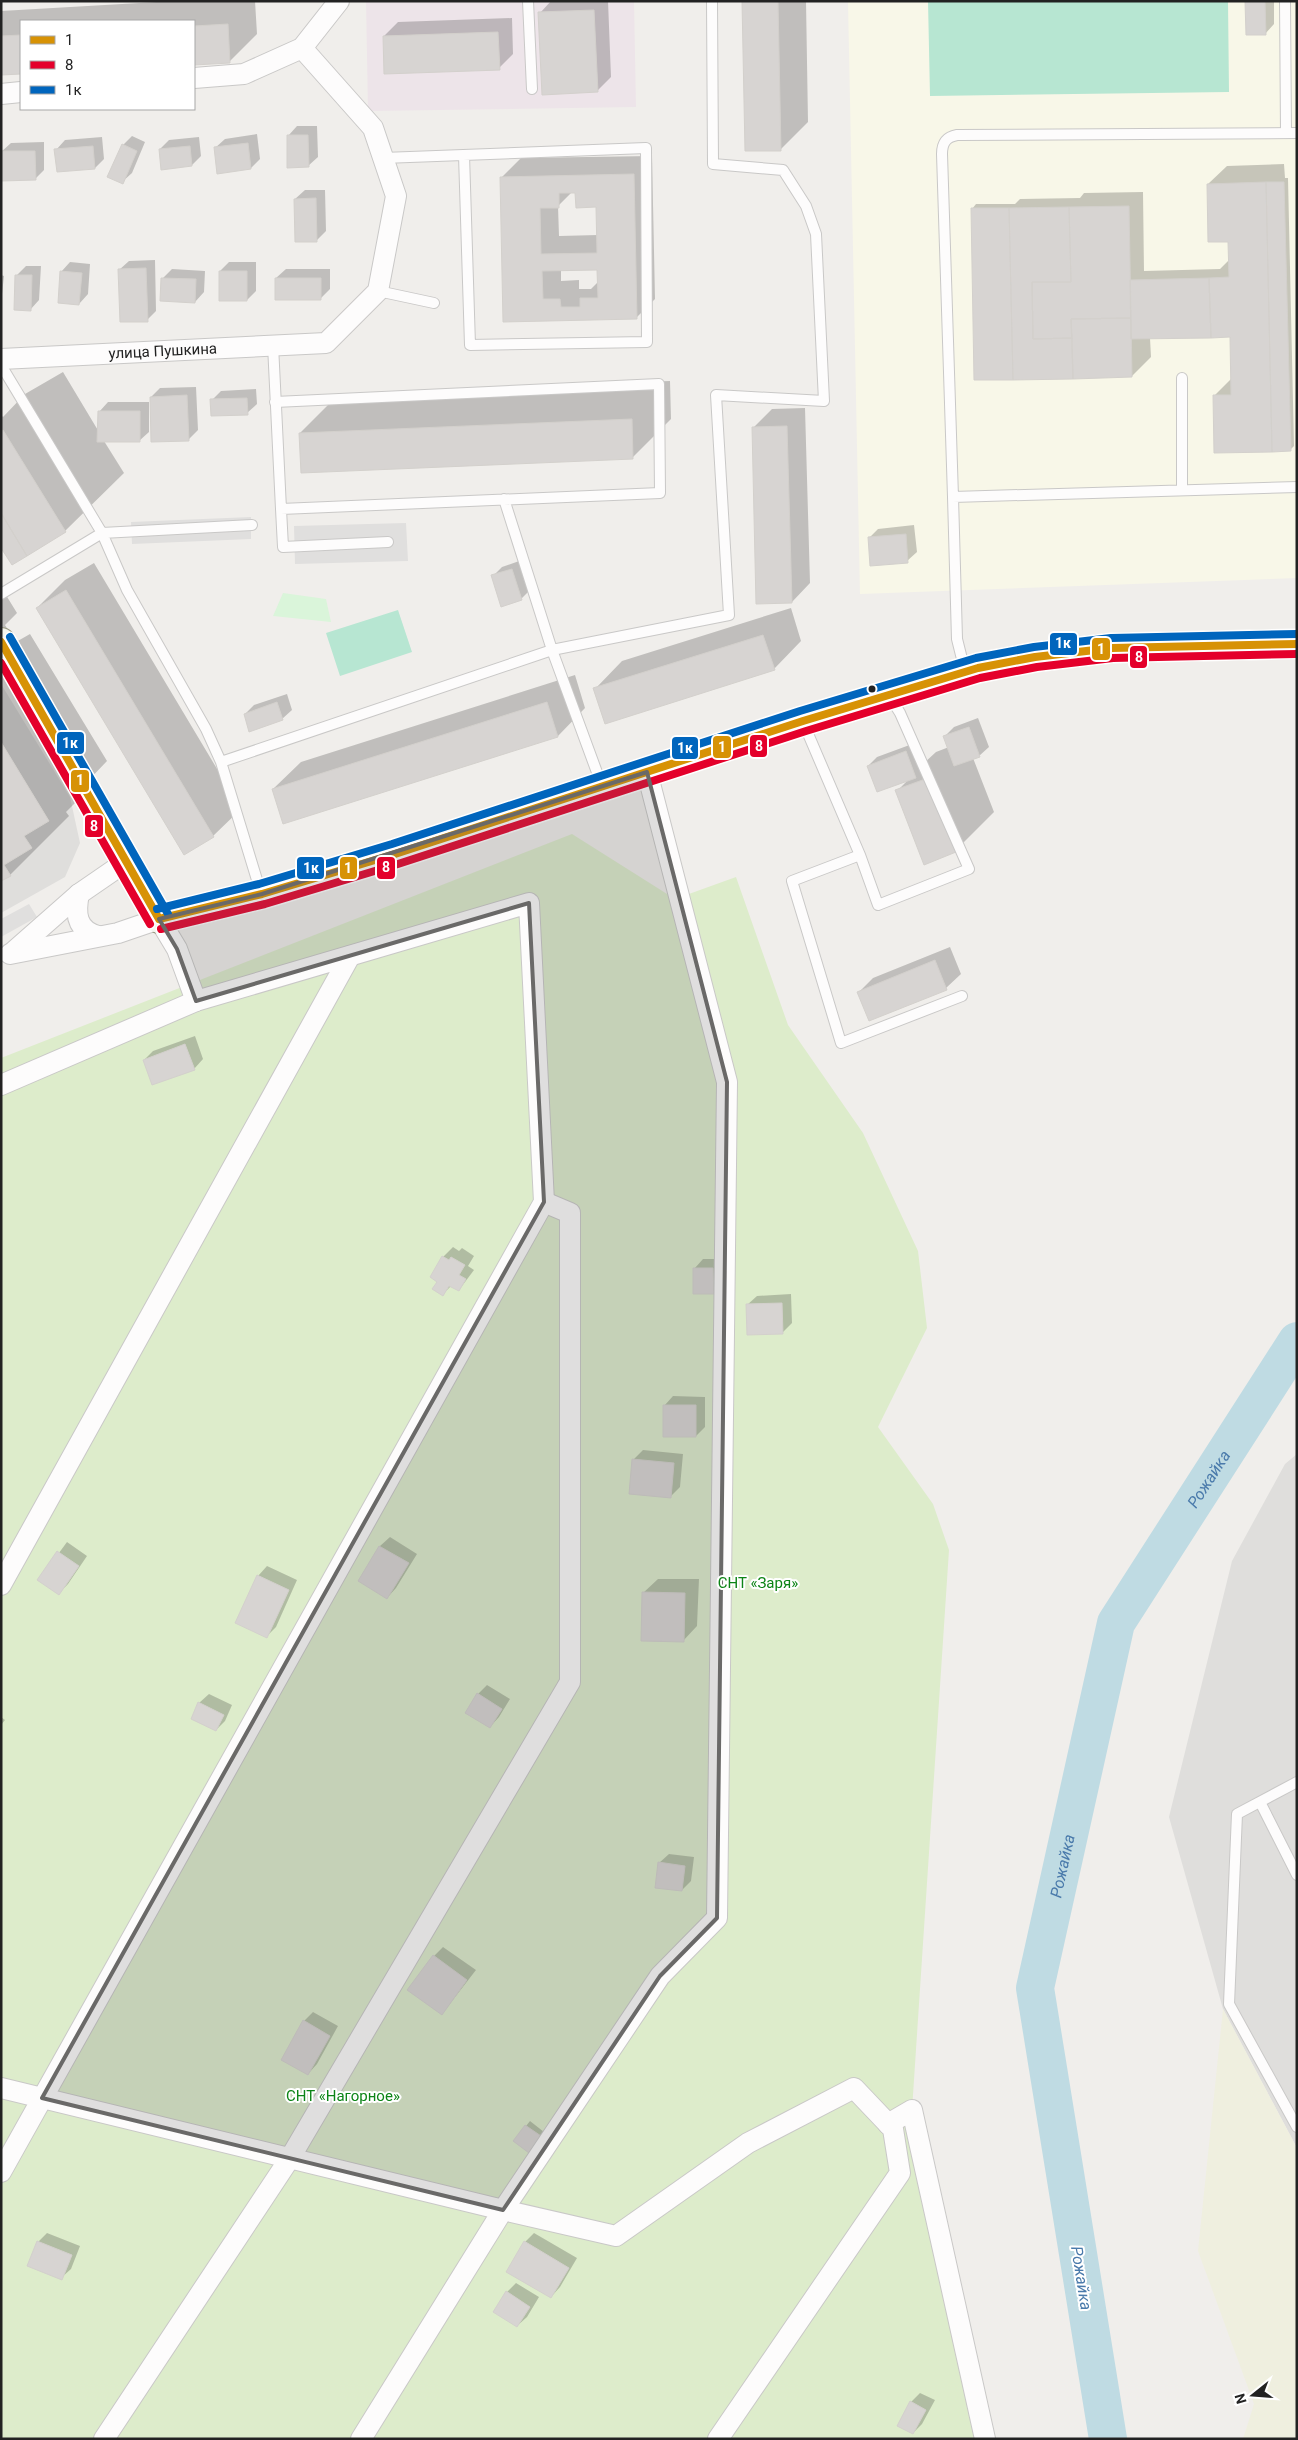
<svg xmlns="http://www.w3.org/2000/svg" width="1298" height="2440" font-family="Roboto,sans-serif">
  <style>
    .residential { fill: #dfdedc }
    .industrial { fill: #ede4e9 }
    .education { fill: #f8f7e8 }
    .farmland { fill: #efefdf }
    .grass { fill: #ddeccb }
    .park { fill: #daf5da }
    .pitch { fill: #b7e6d2 }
    .parking { fill: #e0dfde }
    .shadow { fill: #0003; fill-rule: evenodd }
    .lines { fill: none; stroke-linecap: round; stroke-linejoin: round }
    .river { stroke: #bfdbe3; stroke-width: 38 }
    .building { fill: #d7d4d2; stroke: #d3d0cc; fill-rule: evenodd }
    .lane-casing { stroke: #c9c8c7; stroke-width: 12 }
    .street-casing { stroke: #c9c8c7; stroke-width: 22 }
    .secondary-casing { stroke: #999a82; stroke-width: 30 }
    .lane { stroke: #fdfcfc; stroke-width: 10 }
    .street { stroke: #fdfcfc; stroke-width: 20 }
    .secondary { stroke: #f4f4ed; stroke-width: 28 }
    .bus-1-casing { stroke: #fff; stroke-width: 11 }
    .bus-2-casing { stroke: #fff; stroke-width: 11 }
    .bus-3-casing { stroke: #fff; stroke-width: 11 }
    .bus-1 { stroke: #d79205; stroke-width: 8 }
    .bus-2 { stroke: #e4002b; stroke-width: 8 }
    .bus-3 { stroke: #0065bd; stroke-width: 8 }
    .marked { fill: #6a6968; fill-opacity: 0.2; stroke: #6a6968; stroke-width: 4; stroke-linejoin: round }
    .bus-dot { fill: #222; stroke: #fff; stroke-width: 2 }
    .labels { text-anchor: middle; stroke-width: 4; stroke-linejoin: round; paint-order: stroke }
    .street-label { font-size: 15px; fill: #222; stroke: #fff }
    .park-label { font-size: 15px; fill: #0c8416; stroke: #fff }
    .water-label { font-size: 16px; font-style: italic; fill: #4a7aab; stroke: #fff }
    .line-badge { stroke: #fff; stroke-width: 2 }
    .badge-label { font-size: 14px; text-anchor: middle; font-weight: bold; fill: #fff }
  </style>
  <rect width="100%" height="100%" fill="#f0eeeb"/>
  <path class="residential" d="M1 684 70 797 80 843 65 877 1 913Z
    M1297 1454V2148L1223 2009 1169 1817 1232 1561 1285 1464Z"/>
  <path class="industrial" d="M366 1H634L636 107 368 111Z"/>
  <path class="education" d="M848 1H1297V578L860 594Z"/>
  <path class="farmland" d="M1223 2009 1297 2148V2439H1243L1254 2404 1198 2251Z"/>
  <path class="grass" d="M572 834 675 899 736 877 788 1025 863 1133 918 1251 927 1328 878 1427 933 1504 949 1550 912 2110 987 2439H1V1058Z"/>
  <path class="park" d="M283 593 326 599 331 622 273 616Z"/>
  <path class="pitch" d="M928 1H1228L1229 92 930 96Z
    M398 610 412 652 340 676 326 633Z"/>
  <path class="parking" d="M251 517V539L132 544 131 522Z
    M406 523 408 561 295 564 294 526Z
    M29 904 37 917 1 937V919Z"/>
  <path class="shadow" d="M174 1H255L257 34 230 61 194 63V21H21V73L1 74V11Z
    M551 1H608L611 77 597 91 540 13Z
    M743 1H806L808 122 781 149Z
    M1246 1H1274V24L1265 34Z
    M512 18 513 54 499 68 384 36 398 22Z
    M297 126H317L318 157 308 166 288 136Z
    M257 134 260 159 251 168 215 148 225 139Z
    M132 136 145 142 132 173 122 182 123 145Z
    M102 137 104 159 95 168 56 150 65 140Z
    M199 137 201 156 192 165 160 149 169 140Z
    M44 142V170L35 179 1 152 11 143Z
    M652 156 655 299 636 318 505 321 502 177 521 158ZM573 191H577L597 206 598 235 559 236 558 206ZM598 268 599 281 591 289H579V280L561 281V269Z
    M1284 164 1285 178H1288L1294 446 1290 450 1214 396 1232 378 1231 336 1150 338 1151 357 1132 376 972 209 976 204H1015L1020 199 1080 198 1084 193 1143 192 1144 271 1220 269 1230 259 1229 240 1208 184 1227 166Z
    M305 190H325L326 231 317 240 295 199Z
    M155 260 156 311 147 320 119 270 129 261Z
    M70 262 90 264 88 294 79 304 61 272Z
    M229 262H256V291L247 300 220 271Z
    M26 266H41L39 300 30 310 17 275Z
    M172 269 205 271 204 292 195 302 163 278Z
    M286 269H330V289L320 299 276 278Z
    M1 275 4 276 1 303Z
    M63 372 99 432V412L108 402H149V432L139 441H104L124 473 65 531 1 545V415L3 417 25 394Z
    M670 381 671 419 633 457 300 433 339 394Z
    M196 387 198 430 188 440 151 397 160 388Z
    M256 389 257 404 247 413 212 400 221 391Z
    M805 408 810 583 792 602 753 428 772 409Z
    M914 525 917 552 907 561 869 538 878 529Z
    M522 560 530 590 521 599 493 576 502 567Z
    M94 563 241 809 213 836 37 608 65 580Z
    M1 587 17 613 5 625 16 642 30 634 107 761 86 783 90 788 66 812 69 816 10 875 1 880Z
    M791 608 801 641 774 669 595 689 622 661Z
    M575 675 585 708 558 736 284 822 273 789 301 762Z
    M287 694 292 710 282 719 245 714 254 705Z
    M978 718 989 747 979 756 973 758 994 812 955 851 897 791 909 779 868 766 877 757 915 743 923 764 936 752 949 747 945 736 954 727Z
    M950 947 961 974 946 988 870 1020 859 992 873 978Z
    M195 1036 203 1059 194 1069 144 1060 153 1051Z
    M453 1247 459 1251 462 1248 474 1256 468 1266 474 1270 459 1290 451 1286 443 1294 439 1281 431 1277 443 1257Z
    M703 1259H722L723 1283 713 1292 694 1269Z
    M791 1294 792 1323 783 1332 747 1305 757 1296Z
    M673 1396 705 1397V1427L696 1436 664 1406Z
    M643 1450 683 1454 680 1487 670 1497 630 1493 634 1459Z
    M390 1537 417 1554 396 1588 387 1598 359 1581 380 1546Z
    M67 1542 87 1556 68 1584 59 1593 39 1580Z
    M267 1566 297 1580 276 1627 267 1636 258 1576Z
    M658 1579H699L697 1626 683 1641 643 1593Z
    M487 1685 510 1699 499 1717 490 1727 478 1694Z
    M209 1694 232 1705 225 1721 216 1730 199 1703Z
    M1 1717 5 1720 1 1725Z
    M669 1854 694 1857 691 1881 682 1890 659 1863Z
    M443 1947 476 1970 442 2014 434 1956Z
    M313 2012 338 2026 317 2064 308 2074 304 2021Z
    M530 2121 544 2132 529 2152 526 2126Z
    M47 2233 80 2246 71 2269 61 2278 38 2242Z
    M534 2233 577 2258 560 2287 551 2297 525 2242Z
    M516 2283 539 2297 527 2317 517 2326 507 2292Z
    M920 2393 935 2400 922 2424 913 2433 911 2402Z"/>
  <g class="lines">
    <path class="river" id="s1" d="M1108 2439 1035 1988 1116 1623 1297 1341"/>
  </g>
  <path class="building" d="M742 1H778L781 151H745Z
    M1245 1H1265L1266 35H1246Z
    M594 10 598 92 542 95 538 12Z
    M228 24 230 63 194 65V26Z
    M498 32 500 70 384 74 383 36Z
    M21 35V74L1 75V36Z
    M287 135H308L309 167 287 168Z
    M248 143 251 169 217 174 214 147Z
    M122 144 137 151 123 184 107 177Z
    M93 146 95 169 57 172 54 149Z
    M190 146 192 166 161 170 159 149Z
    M1 151H35L36 180 1 181Z
    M634 174 637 319 503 322 500 177ZM559 193H575L576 208 596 207 597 253 541 254 540 208H559ZM597 270 598 298H580V307H561L560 299H543L542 271Z
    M1266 182 1272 452 1214 453 1213 395H1231L1230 337 1211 338 1209 278 1229 277 1228 242H1208L1207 184Z
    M1266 182H1284L1291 451 1272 452Z
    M316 198 317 242H295L294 199Z
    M1129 206 1131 318 1071 319 1072 338 1033 339 1032 282H1071L1069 207Z
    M1069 207 1071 282H1032L1033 339 1072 338 1073 379 1013 380 1009 208Z
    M971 208H1009L1013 380H974Z
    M146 268 148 322H120L118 269Z
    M60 271 82 273 79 305 58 303Z
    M219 271H247V301H219Z
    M15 275H32L31 311 14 310Z
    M161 278 196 279 195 303 160 301Z
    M275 278H321V300H275Z
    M1209 278 1211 338 1131 339 1130 280Z
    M1131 318 1132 377 1073 379 1071 319Z
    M187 395 189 441 151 442 150 397Z
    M247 398 248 415 211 416 210 399Z
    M98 411H140V442H97Z
    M632 419 633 459 301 473 299 433Z
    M787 426 792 603 756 604 752 427Z
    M3 430 66 532 27 556 1 513V431Z
    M1 513 27 556 12 565 1 548Z
    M906 534 908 563 870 566 868 537Z
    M512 569 522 600 501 607 491 575Z
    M66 590 214 837 184 855 36 608Z
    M763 635 775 670 605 724 593 688Z
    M277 702 283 720 249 732 244 714Z
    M547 702 558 737 283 824 272 789Z
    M969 727 980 757 954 766 943 736Z
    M1 742 49 821 24 836 32 848 4 865 11 876 1 881Z
    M906 751 916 778 877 792 867 766Z
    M928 778 956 852 924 865 895 790Z
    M935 960 947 990 869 1021 857 992Z
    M185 1044 195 1070 152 1085 143 1060Z
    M442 1256 449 1260 451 1257 465 1265 459 1275 466 1279 459 1291 449 1286 443 1296 432 1289 437 1282 430 1277Z
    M693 1268H713L714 1294H693Z
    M782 1303 783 1334 747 1335 746 1304Z
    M663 1405H696V1437H663Z
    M632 1459 674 1463 671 1498 629 1494Z
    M379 1546 409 1563 387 1599 358 1581Z
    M57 1551 79 1566 59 1595 37 1580Z
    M257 1575 289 1590 267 1638 235 1623Z
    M642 1592 685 1593 684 1642 641 1641Z
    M477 1693 502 1709 490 1728 465 1713Z
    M198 1702 224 1715 216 1731 191 1719Z
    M658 1862 685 1866 682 1891 655 1888Z
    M433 1955 467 1980 442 2015 407 1990Z
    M303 2020 330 2036 308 2075 281 2060Z
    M525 2125 541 2136 529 2153 513 2141Z
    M37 2241 72 2255 62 2280 27 2266Z
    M524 2241 569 2268 551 2298 506 2272Z
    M506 2291 530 2307 517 2327 493 2312Z
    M910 2401 926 2410 913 2434 897 2426Z"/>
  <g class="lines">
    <defs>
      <path id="lane" d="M528 1 532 89
        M1285 1 1286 133
        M383 158 646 148 647 342 470 345 464 155
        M378 291 434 303
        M273 345 281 509 660 493 659 384 275 402
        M1 365 102 533 127 590 206 729 221 762 552 650 602 786
        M1182 378V490
        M953 497 942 154C942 143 946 137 957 135L1297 133
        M504 499 552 650 729 615 716 395 824 401 816 234 806 206 783 170 713 164 712 1
        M281 509 283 547 388 542
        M1 594 102 533 252 525
        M965 671 957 639 953 497 1297 487
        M803 722 860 855 878 905 969 869 900 713 890 697
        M221 762 261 893
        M860 855 792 881 841 1043 962 996
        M1297 1782 1237 1814 1229 2004 1297 2127
        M1260 1802 1297 1875"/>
      <g id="street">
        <path d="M194 78 244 74 302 48 339 1"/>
        <path d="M1 94 21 92"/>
        <path id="s2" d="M1 359 326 343 378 291 396 196 373 128 302 48"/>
        <path d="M79 894C75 913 76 930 98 936"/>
        <path d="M12 953 79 894 127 861"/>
        <path d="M10 954 118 933 159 919 177 949 196 1001"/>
        <path d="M1 1085 196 1001 529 903 544 1202 1 2172"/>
        <path d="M1 1585 350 956"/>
        <path d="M1 2088 503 2210 660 1976 717 1918 727 1082 647 772"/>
        <path d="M888 2124 912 2110 985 2439"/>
        <path d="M104 2439 290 2158 570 1682V1213L544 1202"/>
        <path d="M361 2439 503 2210 616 2236 748 2143 854 2088 893 2129 900 2173 718 2439"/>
      </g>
      <path id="secondary" d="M1 642 159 919 262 894 395 854 803 721 978 668 1035 657 1112 648 1297 644"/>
    </defs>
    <use href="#lane" class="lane-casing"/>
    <use href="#street" class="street-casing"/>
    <use href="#secondary" class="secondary-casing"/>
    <use href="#lane" class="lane"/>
    <use href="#street" class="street"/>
    <use href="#secondary" class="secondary"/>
    <defs>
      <path id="bus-1" d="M1 642 159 919
        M159 919 262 894 395 854 803 721 978 668 1035 657 1112 648 1297 644"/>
      <path id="bus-2" d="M1 663 150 924
        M161 929 265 904 398 864 806 731 980 678 1037 667 1113 658 1297 654"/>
      <path id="bus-3" d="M10 637 168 914
        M157 909 259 884 392 844 800 711 976 658 1034 647 1111 638 1297 634"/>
    </defs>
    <use href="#bus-1" class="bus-1-casing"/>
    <use href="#bus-2" class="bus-2-casing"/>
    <use href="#bus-3" class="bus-3-casing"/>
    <use href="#bus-1" class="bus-1"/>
    <use href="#bus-2" class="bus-2"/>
    <use href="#bus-3" class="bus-3"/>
  </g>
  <path class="marked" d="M647 772 727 1082 717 1918 660 1976 503 2210 42 2098 544 1202 529 903 196 1001 177 949 159 919 262 894Z"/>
  <circle class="bus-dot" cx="872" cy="689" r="4.5"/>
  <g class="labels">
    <g class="street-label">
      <text dy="5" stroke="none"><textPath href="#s2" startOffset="162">улица Пушкина</textPath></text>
    </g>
    <g class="park-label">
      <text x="758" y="1588">СНТ «Заря»</text>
      <text x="343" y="2101">СНТ «Нагорное»</text>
    </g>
    <g class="water-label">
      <text dy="6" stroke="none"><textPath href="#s1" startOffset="1002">Рожайка</textPath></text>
      <text dy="6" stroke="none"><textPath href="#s1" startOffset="582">Рожайка</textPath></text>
      <text transform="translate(1082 2278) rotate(81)" y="6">Рожайка</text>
    </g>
  </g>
  <g class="line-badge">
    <rect x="1049" y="632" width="29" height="24" rx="5" fill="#0065bd"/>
    <rect x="1091" y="637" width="20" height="24" rx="5" fill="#d79205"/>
    <rect x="1129" y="645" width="19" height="24" rx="5" fill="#e4002b"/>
    <rect x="56" y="731" width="29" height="24" rx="5" fill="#0065bd"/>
    <rect x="749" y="734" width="19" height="24" rx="5" fill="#e4002b"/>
    <rect x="712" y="735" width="20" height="24" rx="5" fill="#d79205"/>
    <rect x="671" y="736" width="28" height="24" rx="5" fill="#0065bd"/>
    <rect x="70" y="769" width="20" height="24" rx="5" fill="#d79205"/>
    <rect x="84" y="814" width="20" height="24" rx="5" fill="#e4002b"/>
    <rect x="376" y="856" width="20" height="24" rx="5" fill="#e4002b"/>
    <rect x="339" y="856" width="19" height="24" rx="5" fill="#d79205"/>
    <rect x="296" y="856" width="29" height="24" rx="5" fill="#0065bd"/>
  </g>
  <g class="badge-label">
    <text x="1063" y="648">1к</text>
    <text x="1101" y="654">1</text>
    <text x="1139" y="662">8</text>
    <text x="70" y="748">1к</text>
    <text x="759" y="751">8</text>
    <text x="722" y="752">1</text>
    <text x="685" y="753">1к</text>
    <text x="80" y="785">1</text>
    <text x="94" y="831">8</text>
    <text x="386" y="872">8</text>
    <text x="348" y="873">1</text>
    <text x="311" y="873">1к</text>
  </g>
  <rect width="1298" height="2440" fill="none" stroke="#222222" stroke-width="5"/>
  <rect x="20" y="20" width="175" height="90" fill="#ffffff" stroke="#a7a7a7"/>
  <rect x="30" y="36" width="25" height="8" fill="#d79205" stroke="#a7a7a7"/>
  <text x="65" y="45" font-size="15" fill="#222222">1</text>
  <rect x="30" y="61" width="25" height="8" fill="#e4002b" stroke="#a7a7a7"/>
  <text x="65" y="70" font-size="15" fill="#222222">8</text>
  <rect x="30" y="86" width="25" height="8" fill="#0065bd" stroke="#a7a7a7"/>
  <text x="65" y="95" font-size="15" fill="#222222">1к</text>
  <g transform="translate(1253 2395) rotate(253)" stroke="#ffffff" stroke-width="4" paint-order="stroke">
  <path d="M0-4L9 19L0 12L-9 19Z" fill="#222222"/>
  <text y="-8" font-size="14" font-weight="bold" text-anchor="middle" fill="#222222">N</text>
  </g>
</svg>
